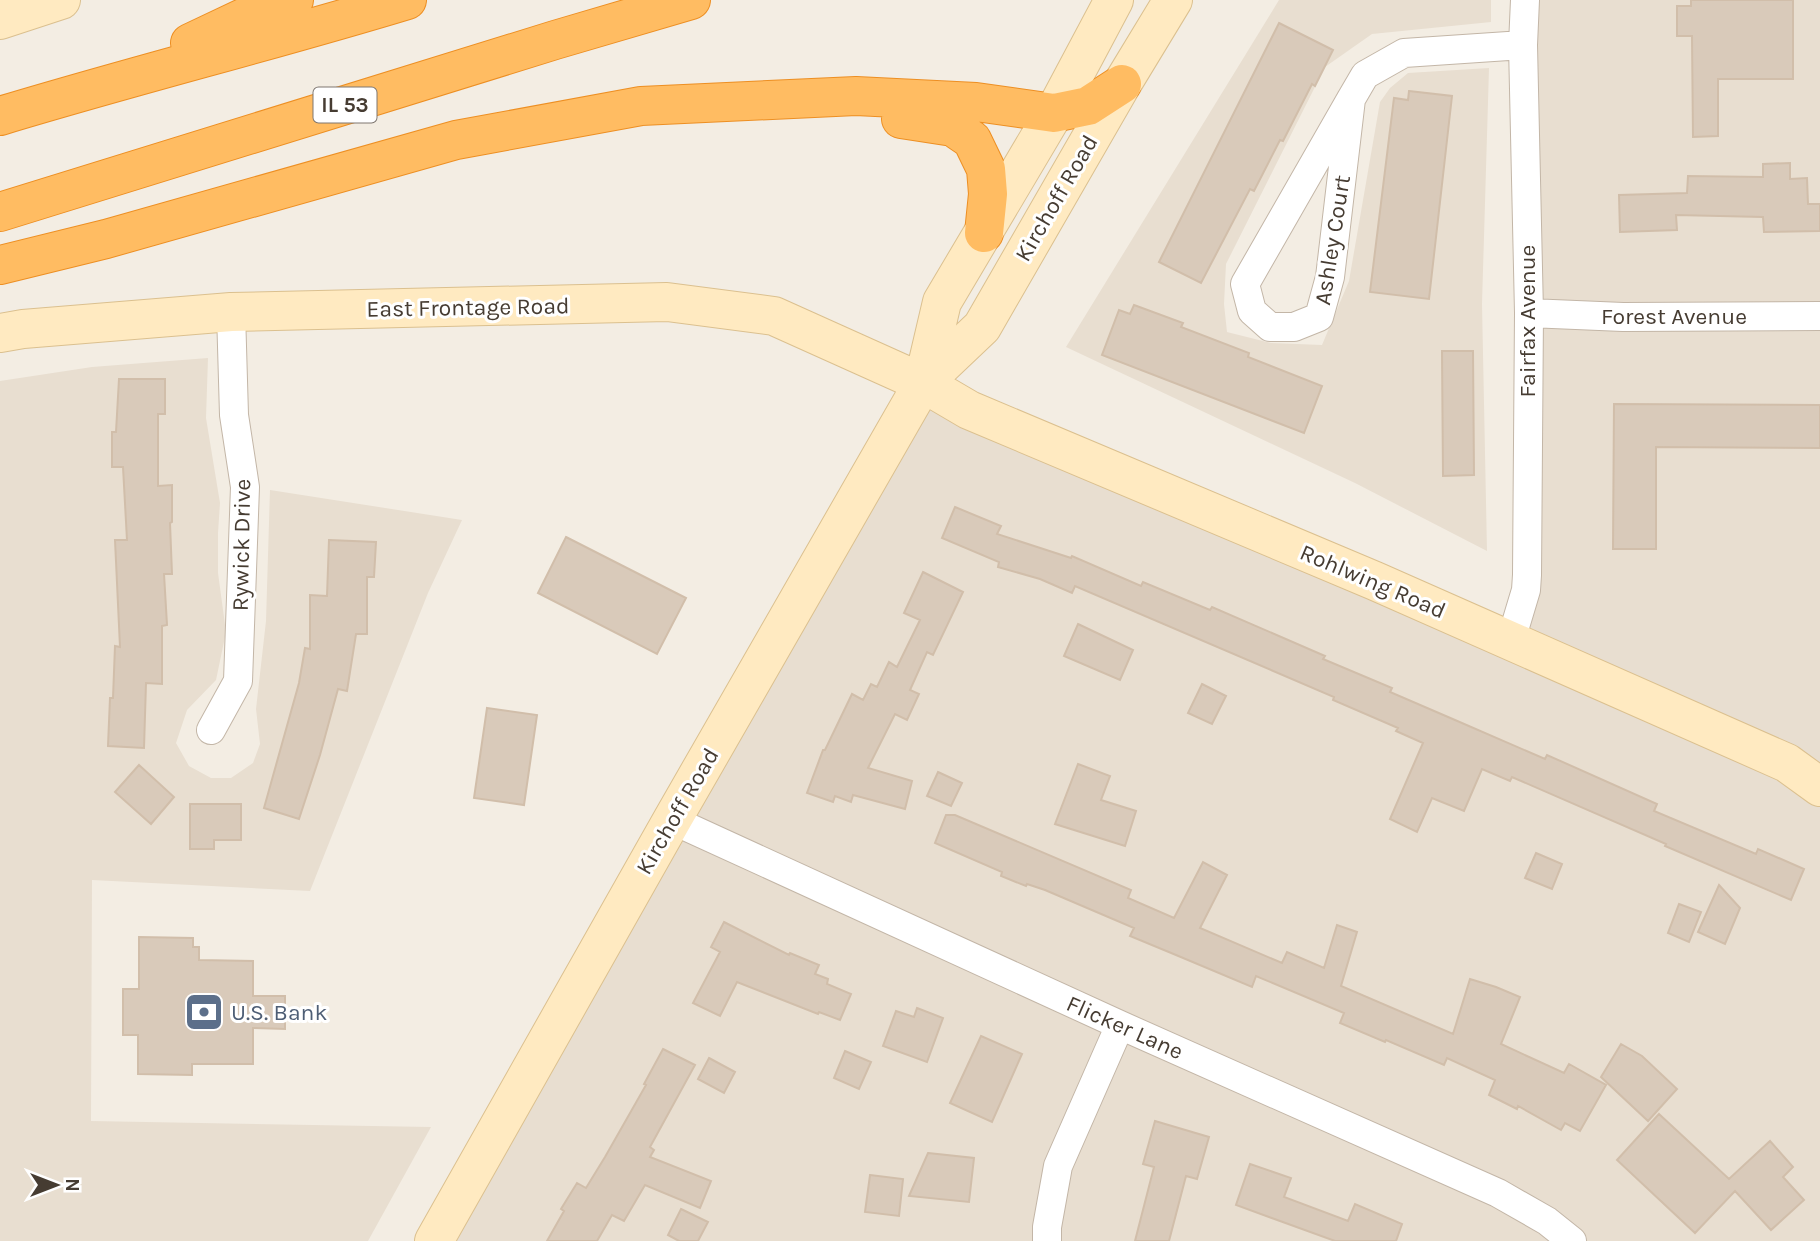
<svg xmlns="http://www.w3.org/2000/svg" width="1820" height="1241" font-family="Karla,sans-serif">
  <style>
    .residential { fill: #e8ded0 }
    .building { fill: #d9caba; stroke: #d1beaa; stroke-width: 2 }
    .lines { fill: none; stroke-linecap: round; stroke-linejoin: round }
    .street-casing { stroke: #c3b6a7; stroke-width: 30 }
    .secondary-casing { stroke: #dbc08f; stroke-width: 40 }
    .highway-casing { stroke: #ed8f23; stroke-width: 40 }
    .street { stroke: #fff; stroke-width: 28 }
    .secondary { stroke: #ffeac1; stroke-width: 38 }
    .highway { stroke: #ffbc62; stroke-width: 38 }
    .labels { text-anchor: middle; stroke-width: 6; stroke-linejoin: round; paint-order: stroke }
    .shield { fill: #fff; stroke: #7e7670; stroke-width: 2 }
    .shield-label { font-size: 21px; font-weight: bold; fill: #463c32 }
    .street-label { font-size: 23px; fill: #463c32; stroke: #fff }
    .service-label { font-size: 23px; fill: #4e5e75; stroke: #fff; text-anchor: start }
  </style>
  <rect width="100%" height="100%" fill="#f3ede3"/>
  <path class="residential" d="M1279 0H1491V22L1372 34 1325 67 1226 264 1224 304 1227 332 1271 343 1322 345 1349 281 1380 102 1390 88 1408 73 1489 68 1482 304 1487 551 1355 483 1066 347Z
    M1525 0H1820V1241H434L923 383 1510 640 1526 590Z
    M208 358 206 418 220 503 218 533V573L226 632 216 680 187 710 176 743 189 766 211 778H231L253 763 260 744 256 709 266 621 270 490 462 520 428 593 310 891 92 880 91 1121 431 1127 368 1241H0V381L92 367Z"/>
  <path class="building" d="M1691 0H1793V79H1718V136L1693 137 1692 36H1677V6H1691Z
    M1279 23 1333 50 1315 86 1312 84 1283 141 1280 140 1254 191 1250 189 1201 283 1159 262Z
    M1409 91 1452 96 1429 299 1370 292 1394 98 1408 100Z
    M1790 163V179L1807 178 1808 204H1820V231L1764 232 1763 217 1676 215 1677 230 1620 232 1619 195 1687 193 1688 176 1763 177V164Z
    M1134 305 1183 323 1181 327 1249 353 1248 357 1322 386 1304 433 1102 355 1119 310 1130 314Z
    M1442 351H1473L1474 475 1443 476Z
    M119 379H165V414H158V486L172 485V522L170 523 172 574H164L167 625 162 626V684L146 683 144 748 108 746 110 698H113L115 646 120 647 115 540H127L123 467H112V432H116Z
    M1614 404 1820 405V448L1656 447V549H1613Z
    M955 507 1001 526 997 534 1071 558 1072 556 1141 586 1143 582 1210 610 1212 607 1325 656 1323 659 1392 688 1390 692 1455 720 1545 759 1547 755 1657 804 1654 811 1756 854 1758 849 1804 869 1791 900 1665 846 1666 844 1512 777 1510 781 1482 769 1464 811 1432 798 1417 832 1390 819 1423 743 1396 731 1398 728 1333 700 1334 697 1075 586 1072 593 1040 579 998 567 999 562 942 538Z
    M566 537 686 598 657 654 538 593Z
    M329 540 376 542 374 577H367V634H356L347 691 338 689 320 755 299 819 264 808 299 683 305 648 310 649V595L327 596Z
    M923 572 963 592 933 655 927 652 910 690 919 694 907 720 895 714 868 768 912 781 905 809 853 795 851 802 835 796 833 802 807 793 823 750H825L852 694 863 700 871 684 877 687 889 662 897 667 920 620 904 613Z
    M1078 624 1133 650 1120 680 1064 656Z
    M1202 684 1226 696 1212 724 1188 713Z
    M487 708 537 715 524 805 474 798Z
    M1078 764 1110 776 1101 800 1136 811 1125 846 1055 824Z
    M139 765 174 797 151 824 115 792Z
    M938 772 962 783 951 806 927 796Z
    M190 804H241V840H214V849H190Z
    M946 815H955L1131 890 1128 898 1174 918 1203 862 1227 875 1200 928 1282 963 1287 952 1324 968 1337 925 1357 932 1341 986 1453 1034 1470 979 1496 987 1520 997 1501 1044 1564 1073 1569 1064 1606 1085 1580 1131 1565 1123 1561 1130 1518 1106 1517 1109 1489 1095 1495 1080 1447 1058 1444 1065 1386 1040 1385 1042 1340 1023 1344 1013 1256 976 1252 987 1176 955 1130 936 1134 928 1045 890 1027 884 1026 886 1001 876 1002 872 935 843Z
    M1536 853 1562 864 1552 889 1525 878Z
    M1719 885 1740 908 1725 944 1698 932Z
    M1679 904 1701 912 1689 942 1668 933Z
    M724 922 789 955 790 953 819 965 815 974 828 979 827 984 851 994 840 1020 819 1012 818 1014 737 982 720 1016 693 1003 720 952 711 947Z
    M139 937 193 938V947H199V960L253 961V996H285V1029L253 1028V1064H192V1075L138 1074V1035H123V989H139Z
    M917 1008 943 1018 927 1062 883 1046 896 1011 914 1017Z
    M981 1036 1022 1054 992 1122 950 1103Z
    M1621 1044 1642 1056 1677 1089 1648 1121 1601 1077Z
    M663 1049 695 1065 650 1147 654 1150 650 1157 711 1181 700 1208 645 1185 624 1221 612 1215 597 1241H547L564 1211 561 1209 577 1183 586 1188 605 1157 646 1085 644 1084Z
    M845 1051 871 1062 859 1089 834 1078Z
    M709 1058 735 1072 724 1093 698 1079Z
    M1659 1114 1729 1179 1770 1141 1793 1167 1783 1177 1804 1200 1771 1230 1735 1191 1695 1233 1617 1160Z
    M1155 1121 1209 1137 1197 1179 1186 1176 1169 1241H1135L1154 1167 1143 1164Z
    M928 1153 974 1158 969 1202 909 1196Z
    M1250 1164 1291 1178 1284 1197 1348 1221 1355 1204 1402 1224 1396 1241H1335L1236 1205Z
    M870 1175 903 1179 899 1216 865 1212Z
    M681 1209 708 1222 698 1241H679L668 1235Z"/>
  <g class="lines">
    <defs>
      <path id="street" d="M1351 99 1330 277 1319 317 1294 327H1270L1252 311 1245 284 1351 99 1365 75 1404 53 1523 45
        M1529 313 1623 317 1820 316
        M1511 640 1526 590 1527 575 1529 313 1523 45 1525 0
        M211 730 238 681 245 487 234 415 231 312
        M672 820 1120 1025 1498 1193 1547 1221 1572 1241
        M1047 1241V1227L1058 1166 1120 1025"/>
      <path id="secondary" d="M0 20 61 0
        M0 333 23 329 231 312 667 302 774 316 923 383 969 410 1375 581 1787 763 1820 787
        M923 383 982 327 1122 84 1173 0
        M434 1241 672 820 923 383 942 302 1054 113 1114 0"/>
      <path id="highway" d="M190 43 245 17 294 0
        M0 116C135 75 272 41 407 0
        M901 119 953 127 972 140 986 169 988 194 984 233
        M0 212 555 40 691 0
        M0 265 106 239 456 140 641 106 856 96 976 102 1054 113 1088 106 1122 84"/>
    </defs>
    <use href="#street" class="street-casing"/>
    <use href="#secondary" class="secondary-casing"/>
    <use href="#highway" class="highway-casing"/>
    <use href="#street" class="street"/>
    <use href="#secondary" class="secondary"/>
    <use href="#highway" class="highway"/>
  </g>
  <defs>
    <symbol id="bank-square" viewBox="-11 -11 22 22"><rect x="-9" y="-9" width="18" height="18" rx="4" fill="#5c6f8a" stroke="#fff"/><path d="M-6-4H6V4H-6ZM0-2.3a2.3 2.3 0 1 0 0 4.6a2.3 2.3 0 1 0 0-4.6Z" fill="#fff"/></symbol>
  </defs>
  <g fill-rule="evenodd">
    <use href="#bank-square" x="182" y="990" width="44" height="44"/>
  </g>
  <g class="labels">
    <rect class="shield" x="313.5" y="87.5" width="63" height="35" rx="5"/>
    <g class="shield-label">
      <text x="345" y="112">IL 53</text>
    </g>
    <g class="street-label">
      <text transform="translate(1056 198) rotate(-60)" y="8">Kirchoff Road</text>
      <text transform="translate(1332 240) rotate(-81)" y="8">Ashley Court</text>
      <text transform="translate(468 307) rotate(-1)" y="8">East Frontage Road</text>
      <text x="1674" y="324">Forest Avenue</text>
      <text transform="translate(1527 321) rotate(-90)" y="8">Fairfax Avenue</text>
      <text transform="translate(241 545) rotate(-89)" y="8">Rywick Drive</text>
      <text transform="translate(1373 581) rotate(23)" y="8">Rohlwing Road</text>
      <text transform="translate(677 811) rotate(-60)" y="8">Kirchoff Road</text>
      <text transform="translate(1125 1027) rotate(24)" y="8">Flicker Lane</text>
    </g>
    <g class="service-label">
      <text x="231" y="1020">U.S. Bank</text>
    </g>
  </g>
  <g transform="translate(56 1185) rotate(90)" stroke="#ffffff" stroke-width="5" paint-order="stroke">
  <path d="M0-5L12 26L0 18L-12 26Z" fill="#463c32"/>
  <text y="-10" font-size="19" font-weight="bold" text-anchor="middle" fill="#463c32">N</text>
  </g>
</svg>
